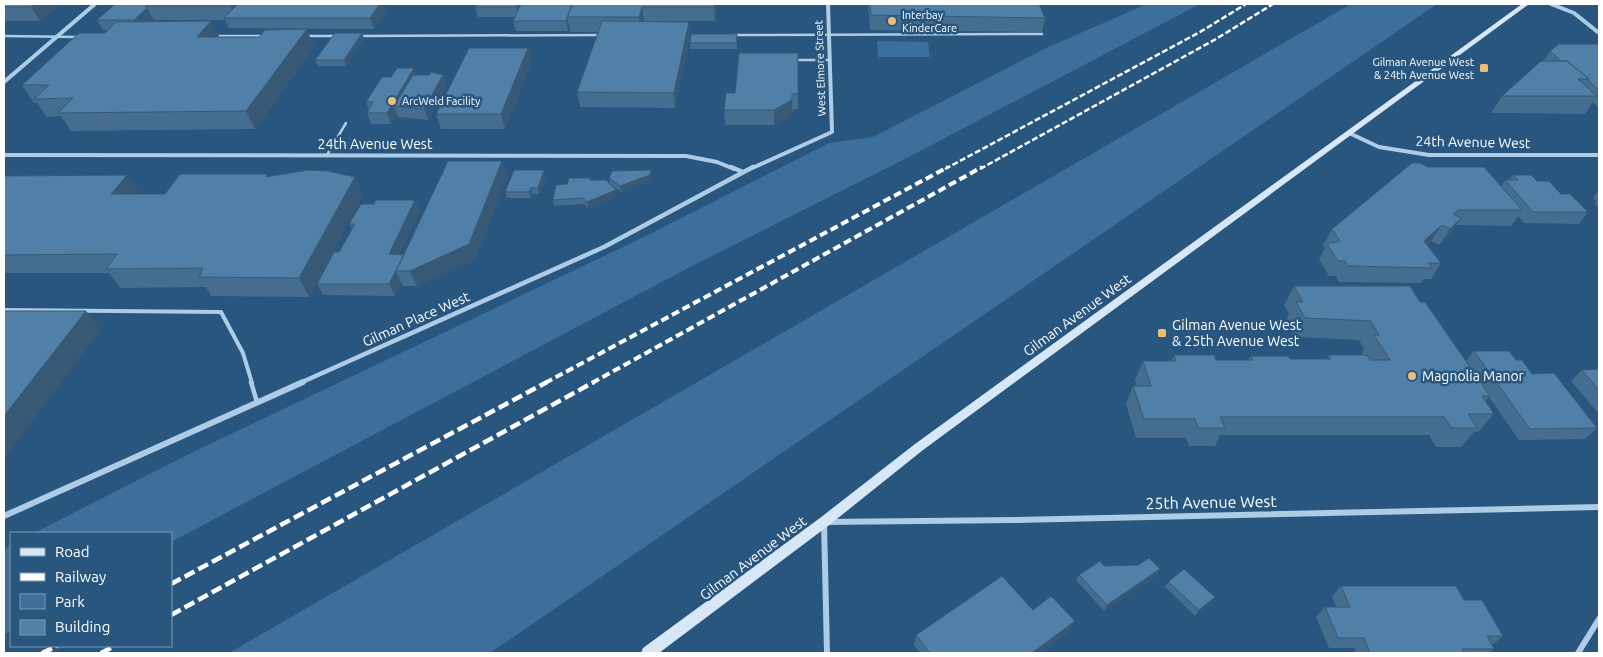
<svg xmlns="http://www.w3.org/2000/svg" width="1603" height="657" font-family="Ubuntu,sans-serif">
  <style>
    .green { fill: #3c6f9c }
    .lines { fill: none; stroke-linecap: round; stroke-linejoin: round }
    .lane-far2 { stroke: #aecce5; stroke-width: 2.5 }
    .lane-far1 { stroke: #aecce5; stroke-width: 4 }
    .lane { stroke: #aecce5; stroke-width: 4.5 }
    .street-far2 { stroke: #aecce5; stroke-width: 4 }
    .street-far1 { stroke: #aecce5; stroke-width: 4.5 }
    .street { stroke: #aecce5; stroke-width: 6 }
    .secondary { fill: #d7e7f5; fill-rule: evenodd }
    .rail-far2 { stroke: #fff; stroke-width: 2.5; stroke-dasharray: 6 2.5; stroke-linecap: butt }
    .rail-far1 { stroke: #fff; stroke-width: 4; stroke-dasharray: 8 4; stroke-linecap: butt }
    .rail { stroke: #fff; stroke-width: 4.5; stroke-dasharray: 11 4.5; stroke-linecap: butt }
    .wall { fill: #456d90 }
    .shaded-wall { fill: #385975 }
    .building { fill: #507fa7; stroke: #385975 }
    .poi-dot { fill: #edbf74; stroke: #28567f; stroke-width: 2 }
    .labels { text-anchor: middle; stroke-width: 5; stroke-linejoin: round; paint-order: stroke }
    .far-poi-label { font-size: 11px; fill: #fff; stroke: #28567f; text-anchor: start }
    .far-street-label { font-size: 11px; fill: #fff; stroke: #28567f }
    .street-label { font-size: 14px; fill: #fff; stroke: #28567f }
    .poi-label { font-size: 14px; fill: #fff; stroke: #28567f; text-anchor: start }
    .near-street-label { font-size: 16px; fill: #fff; stroke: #28567f }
  </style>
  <rect width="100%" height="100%" fill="#28567f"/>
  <path class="green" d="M1147 4H1200L903 160 694 265 171 542V533H34L187 455 646 236 829 143 873 137 1044 49Z
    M1351 4H1437L490 653H229Z
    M877 41 928 42 930 57H878Z
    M11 545V631L4 635V549Z"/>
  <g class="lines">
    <path class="lane-far2" d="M733 35 1042 34
      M4 36 79 37
      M216 36H264
      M306 36H336
      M358 36 601 35
      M798 60H830
      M327 155 346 123"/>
    <path class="lane-far1" d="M4 310 221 312 243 353 252 383"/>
    <path class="lane" d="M251 382 257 402"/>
    <path class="street-far2" d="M1551 4 1574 13 1599 33
      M4 82 95 4
      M1349 133 1379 147 1429 155H1599
      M4 155 686 156 717 162 734 169
      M750 169 832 132 828 4"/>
    <path class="street-far1" d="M731 167 743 172
      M300 383 604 247 753 167"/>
    <path class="street" d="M4 516 303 382
      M827 653 824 522 1016 520 1599 507
      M1578 653 1599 619"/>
    <path class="secondary" d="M1522 4H1529L923 450 828 526 659 653H641L643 648 820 518 915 444Z"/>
    <path class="rail-far2" d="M945 169 1200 32 1246 4
      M980 169 1216 39 1273 4"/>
    <path class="rail-far1" d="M545 383 948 167
      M592 383 982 167"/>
    <path class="rail" d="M171 584 547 382
      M171 615 594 382
      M42 653 57 646
      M101 653 115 646"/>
  </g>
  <path class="wall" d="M4 4H61L40 21H4Z
    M115 4H384L386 11 374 29 229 28 225 20H154L153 18 149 22 211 21 219 37 314 47 255 129 71 131 61 116 47 117 37 103H34L22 85 105 33 107 30H103L97 20Z
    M718 4 715 21H644V22H689L690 36 675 108 580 107 577 92 598 32H570V28L568 31H516L513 21 515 17H478L475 7Z
    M868 4H1039L1045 18 1042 32 870 30Z
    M737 34V49H690V43Z
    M364 38 346 66H318L315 60Z
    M1599 45V107H1598L1593 102 1585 114 1491 113 1502 96 1543 61 1550 51Z
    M528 48 531 63 505 129H441L436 114Z
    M798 53V109H793L792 115 774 125H725L724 110 735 93Z
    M417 75H443L447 86 428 120 398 117 397 114 391 124H371L367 113 369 110 366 102 391 77Z
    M1428 167 1501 186 1505 180H1509L1513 175 1537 181 1561 194 1588 212 1579 224 1525 223 1518 216 1511 226 1456 225 1450 234 1439 245 1431 241 1427 245 1441 263 1431 279H1424L1421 283 1339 282 1336 276H1329L1319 259 1325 248 1323 245 1332 229Z
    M127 175 139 193 138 194H165L269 176 363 195 309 297 211 296 206 287 120 288 109 273H4V176Z
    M507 176 475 260 417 286H403L401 282 395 296 323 295 317 284 339 252 352 229 349 224 374 204 415 200 420 212 399 255H404Z
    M546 176 539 194H532L531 198H507L505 192Z
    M651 176 650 181 621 192 610 184 609 178Z
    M591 180 617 196 588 209 584 204 554 206 553 200 567 184Z
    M1599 190V208L1595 204 1596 201 1593 198Z
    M1294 286 1420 302 1466 361 1474 351 1516 360 1597 428 1585 439 1519 440 1489 397 1485 402 1494 414 1478 432H1474L1461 447H1436L1429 435H1220L1215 446H1189L1186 438H1136L1126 404 1133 386H1137L1135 380 1143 361H1171L1174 355 1216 360H1248L1251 356 1290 359H1327L1329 355H1363L1362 353 1364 349 1359 340 1294 337 1286 321 1289 314 1284 305Z
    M1599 369V414L1571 381 1582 370Z
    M1104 566 1157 575 1104 611 1076 580 1079 575Z
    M1168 582 1215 597 1211 602 1195 616 1165 587Z
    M1341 586 1464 600 1503 636 1492 645 1494 649 1489 653H1356L1354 648H1329L1316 617 1325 607H1336L1332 596Z
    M1033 610 1075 621 1070 631 1041 653H920L914 645 916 635Z"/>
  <path class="shaded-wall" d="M35 4H61L40 21 31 7Z
    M232 4H251L236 18 230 6Z
    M380 4H384L386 11 374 29 370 18Z
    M518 4H524L519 17 516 7Z
    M715 4H718L715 21 714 7Z
    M642 7 644 21 641 32 639 17Z
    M147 8 153 18 140 30 134 20Z
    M567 17 570 28 568 31 566 21Z
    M211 21 220 38 197 37Z
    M689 22 690 36 675 108 674 93Z
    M307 29 314 47 255 129 246 111Z
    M362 33 364 38 346 66 344 60Z
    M528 48 531 63 505 129 501 114Z
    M414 68 418 79 394 106 397 114 391 124 387 113Z
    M443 75 447 86 428 120 424 109Z
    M792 94V115L774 125V110Z
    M502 161 507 176 475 260 417 286 410 271Z
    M544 170 546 176 539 194 538 188Z
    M651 170V176L650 181 621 192 620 186Z
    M127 175 139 193 123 212 111 194Z
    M355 177 363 195 309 297 299 278Z
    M531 188 532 194 531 198 529 192Z
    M616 190 617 196 588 209 587 202Z
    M415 200 420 212 394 266 389 254Z
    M1461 218 1450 234 1439 245 1450 229Z
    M1442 225 1431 241 1414 257 1424 241Z
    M404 255 396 271 401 282 395 296 389 284Z
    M86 311 101 330 4 459V416Z
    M1160 569 1157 575 1104 611 1107 605Z
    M1215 597 1211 602 1195 616 1199 610Z
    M1075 621 1070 631 1041 653H1032Z"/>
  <path class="building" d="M4 4H35L31 7H4Z
    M115 4H149L146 6 147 8 134 20H97Z
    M149 4H232L230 6H146Z
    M238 4H380L370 18H224Z
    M477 4H518L516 7H475Z
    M521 4H572L566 21H513Z
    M573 4H715L714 7H642L639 17H567Z
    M870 4H1039L1045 18 871 15Z
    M211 21 197 37H259L265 30 307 29 246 111 58 113 73 98 34 99 49 85H22L79 33H105L116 22Z
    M602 21 689 22 674 93 577 92Z
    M335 33H362L344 60H315Z
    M691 34H737L736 43H690Z
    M1559 44H1598L1599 45V90L1588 80 1589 79 1567 61H1561L1550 51Z
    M469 48H528L501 114H436Z
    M739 53H798V94H792V100L774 110H724L726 93H735Z
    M1541 61H1567L1589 79H1578L1597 96H1502Z
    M397 68H414L387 113H367L373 102H366L382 77H391Z
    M431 72 443 75 424 109 394 106 413 75H429Z
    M448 161H502L469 244 410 271H396Z
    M1412 163H1420L1428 167H1484L1522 210H1458L1453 214 1461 218 1450 229 1442 225 1424 241 1441 263H1428L1432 268 1349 266 1345 261H1338L1327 244 1340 241 1332 229Z
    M308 170 328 171 355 177 299 278 199 277 203 268 106 269 117 254 4 255V176L127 175 111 194H165L180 174H267L266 177Z
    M514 170H544L538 188H531L529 192H505Z
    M651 170 650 175 620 186 609 178 612 171Z
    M1513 175H1531L1537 181H1549L1561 194H1570L1588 212H1533L1505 180H1518Z
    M569 178H590V180H606L616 190 587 202 583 198 553 200 556 185 567 184Z
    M376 200H415L389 254 404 255 389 284H317L334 252H339L355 224H349L361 204H374Z
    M1294 286H1410L1420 302H1425L1490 396H1482L1494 414H1468L1477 428H1452L1444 417H1220L1225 428H1198L1195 419H1144L1133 386H1151L1143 361H1176L1174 355H1214L1216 360H1253L1251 356H1288L1290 359H1331L1329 355H1367L1370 360H1390L1374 335H1379L1371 321 1305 318 1296 302H1303Z
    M4 311H86L4 416Z
    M1474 351H1509L1516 360H1522L1532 374 1554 373 1597 428 1530 429Z
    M1599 369V390L1582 370Z
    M1149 558 1160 569 1107 605 1079 575 1100 561 1104 566 1138 565Z
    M1184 569 1215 597 1199 610 1168 582Z
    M1002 576 1033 610 1051 596 1075 621 1032 653H930L916 635Z
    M1341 586H1456L1464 600H1482L1503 636H1487L1494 649H1462L1464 653H1370L1364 638H1338L1325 607H1350Z"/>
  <g class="poi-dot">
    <circle cx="892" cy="21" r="5"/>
    <rect x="1479" y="63" width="10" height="10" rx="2.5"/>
    <circle cx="392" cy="101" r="5"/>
    <rect x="1157" y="328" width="10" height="10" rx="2.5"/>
    <circle cx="1412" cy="376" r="5"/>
  </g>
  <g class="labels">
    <g class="far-poi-label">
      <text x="902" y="19">Interbay<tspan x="902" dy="13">KinderCare</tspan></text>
      <text x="1474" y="66" text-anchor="end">Gilman Avenue West<tspan x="1474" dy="13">&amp; 24th Avenue West</tspan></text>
      <text x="402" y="105">ArcWeld Facility</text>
    </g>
    <g class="far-street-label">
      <text transform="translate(820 68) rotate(-92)" y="4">West Elmore Street</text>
    </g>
    <g class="street-label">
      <text transform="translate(1473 142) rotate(1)" y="5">24th Avenue West</text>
      <text x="375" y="149">24th Avenue West</text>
      <text transform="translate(1077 315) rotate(-36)" y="5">Gilman Avenue West</text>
      <text transform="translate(416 319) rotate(-24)" y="5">Gilman Place West</text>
      <text transform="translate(753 558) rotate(-37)" y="5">Gilman Avenue West</text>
    </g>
    <g class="poi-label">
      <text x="1172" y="330">Gilman Avenue West<tspan x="1172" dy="16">&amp; 25th Avenue West</tspan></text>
      <text x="1422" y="381">Magnolia Manor</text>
    </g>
    <g class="near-street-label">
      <text transform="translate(1211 502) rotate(-1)" y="6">25th Avenue West</text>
    </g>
  </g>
  <rect width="1603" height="657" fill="none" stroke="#ffffff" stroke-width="10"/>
  <rect x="10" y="532" width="162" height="115" fill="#28567f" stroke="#7e9ab2"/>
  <rect x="20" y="548" width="25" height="8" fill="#d7e7f5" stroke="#7e9ab2"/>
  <text x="55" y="557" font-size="15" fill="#ffffff">Road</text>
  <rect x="20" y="573" width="25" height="8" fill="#ffffff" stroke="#7e9ab2"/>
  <text x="55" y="582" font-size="15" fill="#ffffff">Railway</text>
  <rect x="20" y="594" width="25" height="15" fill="#3c6f9c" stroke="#7e9ab2"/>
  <text x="55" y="607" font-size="15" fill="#ffffff">Park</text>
  <rect x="20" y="620" width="25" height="15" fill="#507fa7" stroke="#7e9ab2"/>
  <text x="55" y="632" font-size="15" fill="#ffffff">Building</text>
</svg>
